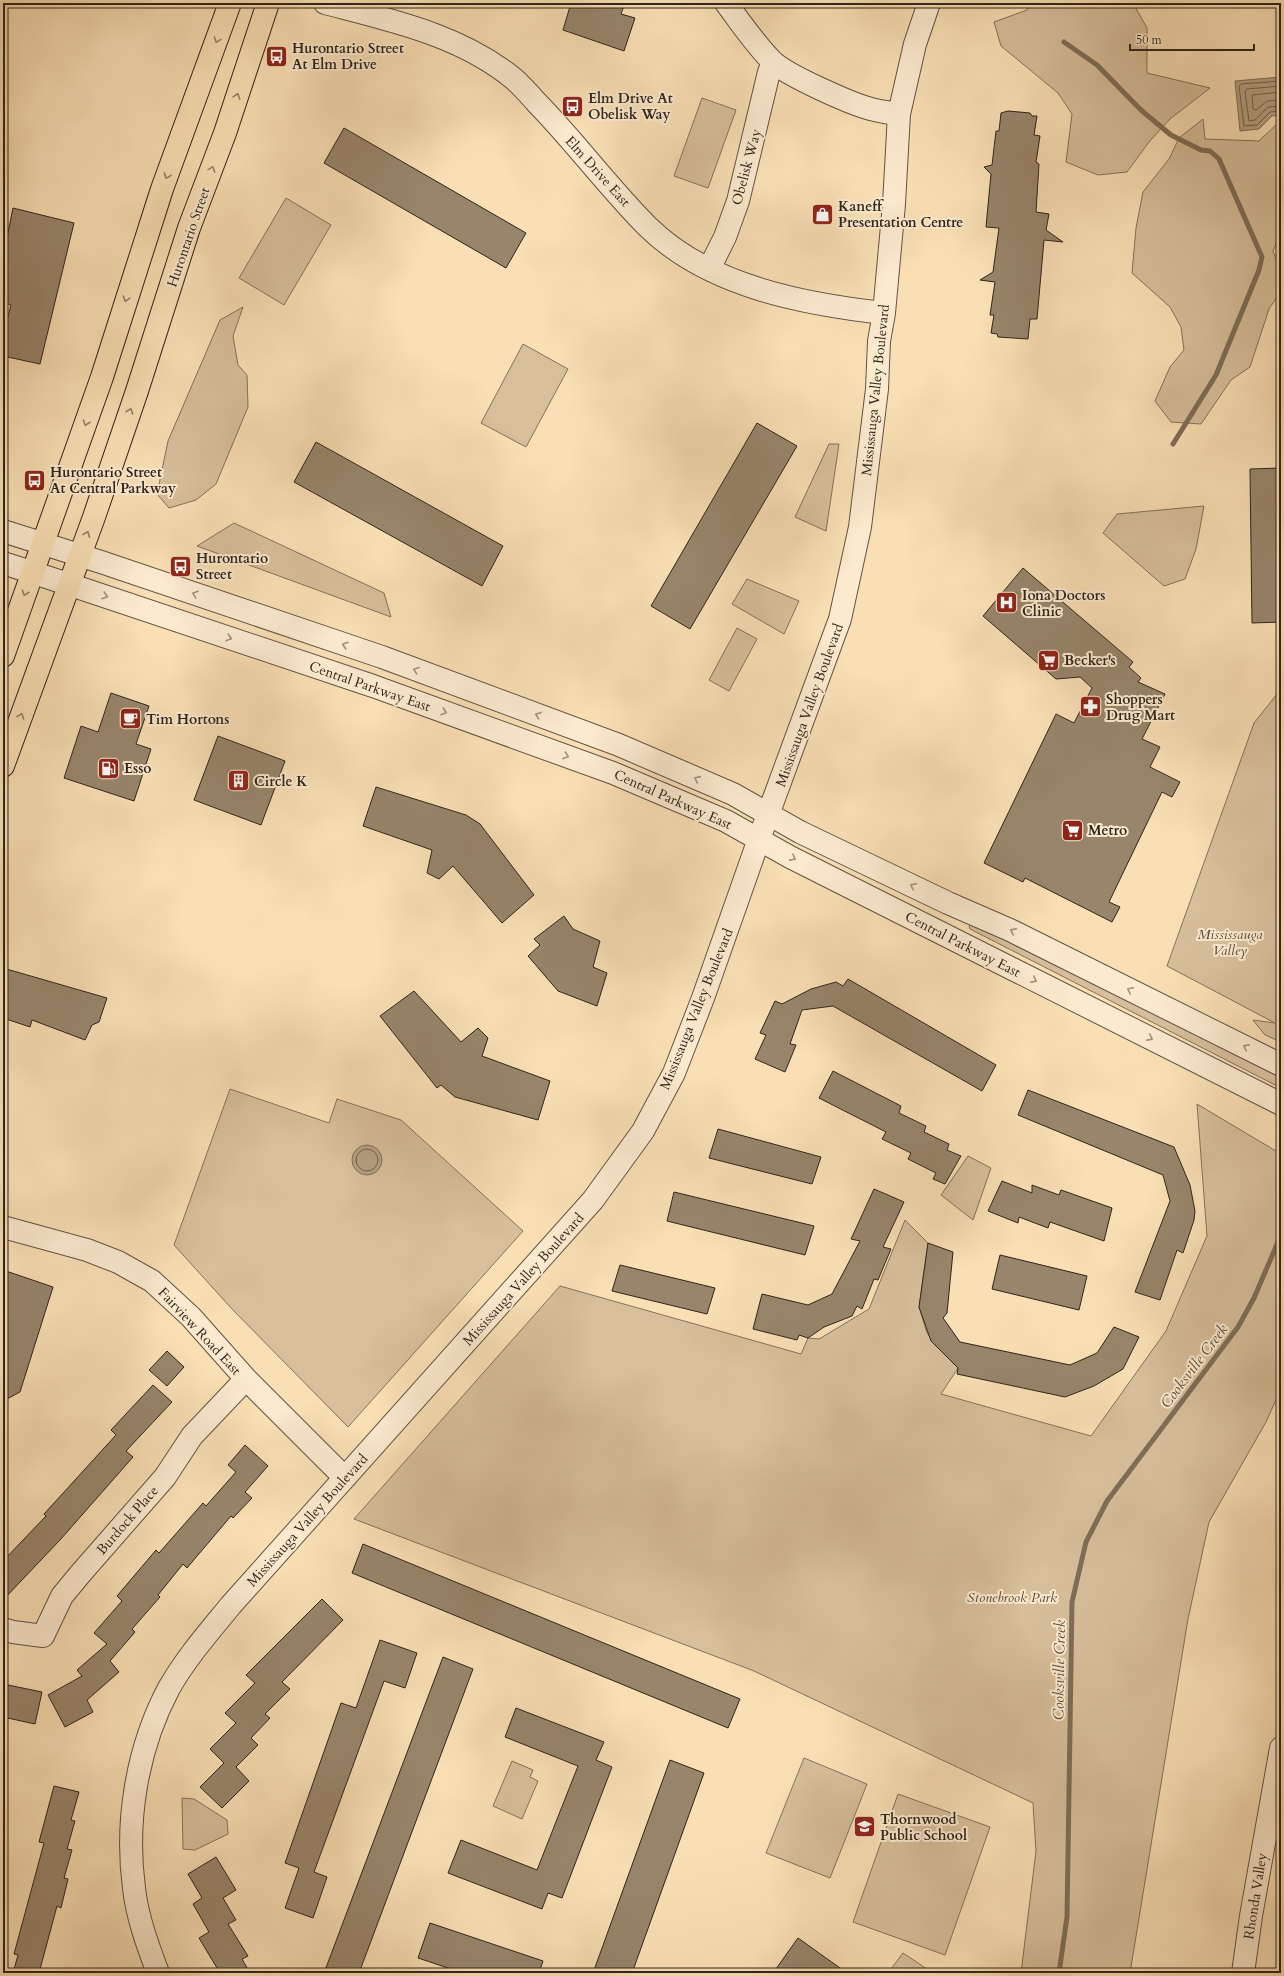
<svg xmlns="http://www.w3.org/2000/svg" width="1284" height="1976" font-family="Cardo,serif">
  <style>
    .green { fill: #d7bf9b; stroke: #82725b }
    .water { fill: #b59f81; stroke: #7f6e58 }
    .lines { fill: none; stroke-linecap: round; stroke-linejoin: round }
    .shore { stroke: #72624e; stroke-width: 1 }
    .stream { stroke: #7f6e58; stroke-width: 5 }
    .building { fill: #98856b; stroke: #2e241b }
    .minor-casing { stroke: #615342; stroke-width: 24 }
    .major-casing { stroke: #2e241b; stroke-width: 24 }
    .minor { stroke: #fceacf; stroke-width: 22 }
    .major { stroke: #fadfb5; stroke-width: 22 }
    .oneway { stroke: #948268 }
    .oneway2 { stroke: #9f917e }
    .labels { text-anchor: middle; stroke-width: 4; stroke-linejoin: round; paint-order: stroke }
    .poi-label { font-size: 14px; font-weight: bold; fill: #2e241b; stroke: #fceacf; text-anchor: start }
    .street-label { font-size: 14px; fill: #2e241b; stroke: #fceacf }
    .park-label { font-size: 14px; font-style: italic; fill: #584b3b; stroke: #fceacf }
    .water-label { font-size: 15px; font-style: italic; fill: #5d4f3f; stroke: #fceacf }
  </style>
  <rect width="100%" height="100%" fill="#fadfb5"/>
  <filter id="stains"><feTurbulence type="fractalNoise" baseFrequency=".005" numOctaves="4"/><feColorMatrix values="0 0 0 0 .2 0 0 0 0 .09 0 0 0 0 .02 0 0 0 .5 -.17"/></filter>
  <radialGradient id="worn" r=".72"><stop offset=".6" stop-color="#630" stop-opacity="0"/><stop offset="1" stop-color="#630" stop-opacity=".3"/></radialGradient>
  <path class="green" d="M1029 3H1133L1147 28V73L1210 88 1170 119 1149 142 1127 172 1098 175 1066 162 1072 114 1058 93 1001 46 994 22 1027 10Z
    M702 98 736 110 708 188 674 176Z
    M1203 119 1205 139 1259 141 1278 123 1281 124V232L1273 251 1281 273V291L1269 309 1250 367 1231 380 1201 424 1171 422 1155 401 1170 367 1184 350 1181 327 1170 307 1132 273 1136 228 1143 192 1169 159 1179 138Z
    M286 198 331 225 284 305 239 278Z
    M243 307 233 336 238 365 247 375 248 407 216 484 196 500 169 508 157 494 168 441 220 320Z
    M523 344 568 369 526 447 481 423Z
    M829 444H839L826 531 795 517Z
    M1204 506 1196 549 1185 579 1164 586 1103 533 1117 514Z
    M234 523 384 593 391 617 197 546Z
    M747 579 799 601 784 634 732 604Z
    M737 628 757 639 729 691 709 680Z
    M1281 689V1042L1265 1035 1253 1020 1275 1023 1167 966 1254 723Z
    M972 924 1281 1076 1277 1086 970 929 969 926Z
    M230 1089 329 1123 337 1099 401 1120 523 1231 348 1427 232 1309 174 1245Z
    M1197 1104 1281 1154V1389L1266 1422 1209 1522 1188 1619 1130 1973H1021L1036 1851 1033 1803 754 1671 354 1519 560 1286 801 1354 808 1338 819 1339 869 1309 905 1220 928 1243 919 1307 927 1333 940 1350 958 1368 941 1394 1091 1436 1166 1331 1207 1236Z
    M968 1156 991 1168 973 1220 941 1195Z
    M804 1758 867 1784 830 1878 766 1853Z
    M512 1761 533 1770 530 1777 538 1781 522 1819 493 1806Z
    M898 1794 990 1827 945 1955 853 1922Z
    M182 1798 194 1799 227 1820 228 1834 195 1850 183 1849Z
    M903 1953 933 1973H888Z"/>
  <path class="water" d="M1281 77V115L1272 116 1259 129 1240 131 1235 81Z
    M352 1160a15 15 0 1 1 30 0a15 15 0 1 1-30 0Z"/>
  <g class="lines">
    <path class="shore" d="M1281 81 1241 84 1239 86 1244 126 1257 125 1270 112 1281 111
      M1281 86 1247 89 1245 91 1249 121 1255 120 1268 107 1281 106
      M1281 92 1252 95 1253 109 1256 110 1267 101 1281 100
      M356 1160a11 11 0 1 1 22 0a11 11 0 1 1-22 0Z"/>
    <path class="stream" d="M1064 42 1097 65 1141 110 1171 135 1201 150 1210 151 1219 159 1262 257 1259 270 1216 375 1173 444
      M1059 1973 1067 1917 1072 1602 1086 1542 1107 1501 1238 1327 1254 1298 1281 1235"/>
  </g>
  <path class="building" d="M571 3H625L621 14 635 18 624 51 563 30Z
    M1008 111 1030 113 1032 116H1037L1034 135 1040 136 1036 162 1039 164 1036 212 1049 214 1046 230 1063 242 1044 240 1037 319H1030L1028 339 998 337 997 334 991 333 994 315H990L995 282 980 280 993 272 999 228 986 227 991 174 984 167 992 165 996 131H999L1001 113Z
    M344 128 526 233 506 268 324 163Z
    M13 208 74 223 40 364 3 356V336L11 305 3 302V257Z
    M757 423 797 446 690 629 651 606Z
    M316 442 503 546 482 586 294 482Z
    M1281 468V622L1252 623 1250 469Z
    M1023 568 1133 662 1129 667 1141 678 1138 682 1165 694 1142 739 1160 747 1150 767 1180 782 1172 797 1162 792 1109 902 1120 907 1112 922 1025 878 1023 882 984 863 1056 714 1074 723 1092 688 1080 677 1056 679 983 616Z
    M111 693 149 706 136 744 151 749 134 801 64 778 81 726 98 732Z
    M218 736 285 761 261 825 194 800Z
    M376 787 466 815 480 824 534 895 502 923 453 866 439 879 427 873 432 850 363 826Z
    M564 916 573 929 600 941 593 967 607 973 597 1006 558 991 528 956 540 945 534 939Z
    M3 968 107 998 99 1022 92 1025 85 1040 32 1020 30 1027 3 1018Z
    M848 979 996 1065 982 1091 833 1006 802 1010 790 1044 796 1045 785 1072 755 1059 766 1035 760 1033 775 1001 782 1004 811 989 836 982 843 986Z
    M414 991 461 1042 478 1028 488 1038 482 1056 550 1081 538 1120 455 1097 441 1085 437 1088 380 1016Z
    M833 1071 901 1106 899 1113 926 1126 924 1132 949 1144 947 1150 961 1156 945 1184 933 1179 936 1173 908 1159 911 1153 882 1139 886 1132 819 1098Z
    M1028 1090 1174 1147 1190 1185 1195 1211 1194 1220 1183 1253 1177 1250 1160 1300 1135 1292 1170 1201 1163 1175 1018 1115Z
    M718 1129 821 1157 812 1184 709 1158Z
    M1002 1181 1032 1193V1185L1059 1195 1061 1190 1112 1208 1104 1241 1050 1222 1048 1228 1019 1217 1018 1223 988 1211Z
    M874 1189 904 1202 883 1247 891 1249 878 1280 874 1279 862 1309 857 1306 852 1316 824 1327 808 1338 799 1335 797 1340 753 1329 762 1294 808 1305 832 1294 860 1241 851 1239Z
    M674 1192 814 1226 805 1255 667 1221Z
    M928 1243 953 1252 947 1313 943 1318 960 1342 1070 1365 1097 1353 1114 1327 1139 1337 1123 1369 1094 1386 1065 1397 957 1374 958 1368 931 1341 919 1307Z
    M1000 1255 1087 1276 1079 1310 992 1289Z
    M620 1265 715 1288 707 1314 612 1291Z
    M3 1270 53 1287 20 1392 3 1401Z
    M167 1351 184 1367 167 1386 149 1370Z
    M153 1385 172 1402 126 1451 133 1457 60 1540 3 1600V1561L46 1516 44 1514 116 1435 111 1430Z
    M245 1445 268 1466 245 1492 252 1498 233 1518 231 1516 187 1568 183 1564 158 1595 160 1597 132 1629 135 1632 110 1661 119 1672 87 1700 93 1712 65 1727 48 1695 82 1676 77 1670 107 1644 94 1633 122 1601 117 1596 156 1550 159 1553 203 1503 206 1506 236 1472 228 1465Z
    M363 1544 740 1699 728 1728 352 1573Z
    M322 1599 343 1620 282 1682 290 1689 265 1714 270 1718 251 1738 258 1745 236 1767 249 1781 222 1808 200 1787 224 1763 210 1749 236 1723 225 1713 255 1683 246 1675Z
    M380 1640 417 1653 405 1688 384 1681 314 1872 327 1877 313 1918 285 1908 299 1868 285 1863 341 1703 356 1708Z
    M443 1657 473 1669 359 1973H324Z
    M3 1684 42 1692 35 1724 3 1717Z
    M516 1708 604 1742 596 1760 612 1767 562 1898 548 1893 542 1909 448 1873 461 1840 537 1870 578 1766 505 1737Z
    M670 1760 704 1773 632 1973H593Z
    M54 1786 79 1792 71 1820 75 1821 67 1849 72 1850 64 1878 68 1879 61 1908 57 1906 39 1973H13L18 1955 14 1954 44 1843 39 1842Z
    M216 1857 236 1890 223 1898 236 1920 228 1924 248 1956 242 1959 250 1973H220L199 1938 209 1932 193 1904 202 1898 188 1874Z
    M430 1923 543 1961 539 1973H463L418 1958Z
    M798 1938 847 1973H773Z"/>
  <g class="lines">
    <defs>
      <path id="minor" d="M325 3C390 20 461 35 514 79 522 86 530 95 537 103 576 143 609 188 648 227 708 286 803 304 884 313
        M726 3C741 23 755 44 772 61 786 75 855 106 875 110 883 112 891 113 899 114
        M709 269 725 237 738 201 769 72 773 62
        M3 531 101 562 382 657 619 745 733 794 800 832 948 903 1010 930 1281 1065
        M3 563 68 584 373 686 613 773 726 821 790 857 1281 1104
        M3 1227 87 1250 118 1262 152 1281 191 1317 246 1379 344 1477
        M3 1629 13 1632 43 1636 62 1596 81 1573 165 1477 192 1436 246 1379
        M158 1973C148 1946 137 1917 134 1888 125 1821 137 1748 169 1688 186 1658 209 1632 231 1605L593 1200 643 1131 674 1073 703 998 759 839 840 619 860 527 877 389 879 341 884 313 894 204 899 114 915 44 929 3
        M1243 1973 1251 1916 1281 1748"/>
      <path id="major" d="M3 656 102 377 162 189 230 3
        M3 766 94 517 137 391 189 228 225 133 268 3"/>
    </defs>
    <use href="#minor" class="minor-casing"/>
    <use href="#major" class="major-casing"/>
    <use href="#minor" class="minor"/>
    <use href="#major" class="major"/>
  </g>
  <defs><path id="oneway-chevron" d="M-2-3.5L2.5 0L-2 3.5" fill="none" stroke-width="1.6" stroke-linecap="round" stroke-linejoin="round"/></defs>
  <g class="oneway">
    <use href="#oneway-chevron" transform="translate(217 40) rotate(110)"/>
    <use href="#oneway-chevron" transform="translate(237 96) rotate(-72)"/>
    <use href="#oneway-chevron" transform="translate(212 169) rotate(-70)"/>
    <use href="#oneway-chevron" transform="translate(167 176) rotate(110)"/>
    <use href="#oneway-chevron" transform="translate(126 299) rotate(107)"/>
    <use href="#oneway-chevron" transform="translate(130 411) rotate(-71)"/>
    <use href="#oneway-chevron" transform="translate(86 423) rotate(109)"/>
    <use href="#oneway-chevron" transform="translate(87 534) rotate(-68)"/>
    <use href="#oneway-chevron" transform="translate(25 593) rotate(109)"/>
    <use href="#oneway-chevron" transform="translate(21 716) rotate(-70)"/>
  </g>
  <g class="oneway2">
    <use href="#oneway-chevron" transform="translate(195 594) rotate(-161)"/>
    <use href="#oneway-chevron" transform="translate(105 596) rotate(18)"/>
    <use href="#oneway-chevron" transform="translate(229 638) rotate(18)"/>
    <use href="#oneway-chevron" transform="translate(345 645) rotate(-162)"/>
    <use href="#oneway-chevron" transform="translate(416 670) rotate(-160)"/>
    <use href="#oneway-chevron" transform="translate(444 712) rotate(19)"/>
    <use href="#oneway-chevron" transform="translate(538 715) rotate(-160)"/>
    <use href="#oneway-chevron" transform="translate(566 756) rotate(20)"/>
    <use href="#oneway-chevron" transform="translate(697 779) rotate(-156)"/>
    <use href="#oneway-chevron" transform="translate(793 858) rotate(28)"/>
    <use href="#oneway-chevron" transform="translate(913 886) rotate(-154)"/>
    <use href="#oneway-chevron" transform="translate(1013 931) rotate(-154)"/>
    <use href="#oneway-chevron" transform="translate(1034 980) rotate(27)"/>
    <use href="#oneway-chevron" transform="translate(1130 990) rotate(-154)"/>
    <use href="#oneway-chevron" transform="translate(1150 1038) rotate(27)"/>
    <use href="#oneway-chevron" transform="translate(1246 1047) rotate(-154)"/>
  </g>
  <defs>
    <symbol id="bus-square" viewBox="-11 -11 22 22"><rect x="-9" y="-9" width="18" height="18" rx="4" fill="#8f2418" stroke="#fceacf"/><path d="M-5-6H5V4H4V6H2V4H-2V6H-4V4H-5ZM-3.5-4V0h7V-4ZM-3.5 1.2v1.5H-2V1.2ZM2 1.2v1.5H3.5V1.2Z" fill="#fff"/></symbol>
    <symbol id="shop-square" viewBox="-11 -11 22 22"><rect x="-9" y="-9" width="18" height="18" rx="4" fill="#8f2418" stroke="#fceacf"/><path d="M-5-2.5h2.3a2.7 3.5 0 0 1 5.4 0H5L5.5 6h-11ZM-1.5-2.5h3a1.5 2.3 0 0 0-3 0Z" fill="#fff"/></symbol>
    <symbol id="hospital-square" viewBox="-11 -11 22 22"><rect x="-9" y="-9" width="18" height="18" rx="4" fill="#8f2418" stroke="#fceacf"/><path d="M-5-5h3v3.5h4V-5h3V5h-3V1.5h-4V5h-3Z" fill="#fff"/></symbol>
    <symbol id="supermarket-square" viewBox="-11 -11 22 22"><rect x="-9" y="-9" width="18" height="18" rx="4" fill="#8f2418" stroke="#fceacf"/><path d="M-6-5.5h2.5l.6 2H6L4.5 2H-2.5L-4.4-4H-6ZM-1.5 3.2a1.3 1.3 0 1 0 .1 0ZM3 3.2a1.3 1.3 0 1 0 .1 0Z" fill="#fff"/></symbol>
    <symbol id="pharmacy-square" viewBox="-11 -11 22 22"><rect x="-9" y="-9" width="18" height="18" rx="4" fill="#8f2418" stroke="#fceacf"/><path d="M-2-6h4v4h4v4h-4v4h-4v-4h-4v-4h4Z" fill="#fff"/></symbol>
    <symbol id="cafe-square" viewBox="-11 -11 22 22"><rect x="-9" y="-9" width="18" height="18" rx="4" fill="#8f2418" stroke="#fceacf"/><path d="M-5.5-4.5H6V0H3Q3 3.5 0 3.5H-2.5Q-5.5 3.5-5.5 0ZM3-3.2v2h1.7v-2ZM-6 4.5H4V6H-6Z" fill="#fff"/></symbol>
    <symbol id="fuel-square" viewBox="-11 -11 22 22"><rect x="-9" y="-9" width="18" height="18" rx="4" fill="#8f2418" stroke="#fceacf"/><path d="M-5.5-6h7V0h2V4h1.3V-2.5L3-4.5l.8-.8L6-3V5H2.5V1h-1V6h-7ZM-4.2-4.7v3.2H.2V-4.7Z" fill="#fff"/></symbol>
    <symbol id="building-square" viewBox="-11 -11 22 22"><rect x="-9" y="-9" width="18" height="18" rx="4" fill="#8f2418" stroke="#fceacf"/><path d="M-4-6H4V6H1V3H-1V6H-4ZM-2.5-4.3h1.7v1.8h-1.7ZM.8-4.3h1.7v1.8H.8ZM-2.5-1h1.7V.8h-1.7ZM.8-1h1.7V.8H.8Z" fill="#fff"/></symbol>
    <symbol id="school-square" viewBox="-11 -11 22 22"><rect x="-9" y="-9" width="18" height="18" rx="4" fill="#8f2418" stroke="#fceacf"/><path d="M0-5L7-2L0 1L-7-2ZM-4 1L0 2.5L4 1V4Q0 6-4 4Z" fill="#fff"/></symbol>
  </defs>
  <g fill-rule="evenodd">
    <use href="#bus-square" x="264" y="44" width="25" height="25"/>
    <use href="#bus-square" x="560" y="94" width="25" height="25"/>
    <use href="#shop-square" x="810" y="202" width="25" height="25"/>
    <use href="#bus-square" x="22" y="468" width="25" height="25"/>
    <use href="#bus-square" x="168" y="554" width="25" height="25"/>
    <use href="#hospital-square" x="994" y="590" width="25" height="25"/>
    <use href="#supermarket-square" x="1036" y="648" width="25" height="25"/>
    <use href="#pharmacy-square" x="1078" y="694" width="25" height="25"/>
    <use href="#cafe-square" x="118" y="706" width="25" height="25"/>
    <use href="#fuel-square" x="96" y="756" width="25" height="25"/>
    <use href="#building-square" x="226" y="768" width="25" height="25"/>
    <use href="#supermarket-square" x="1060" y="818" width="25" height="25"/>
    <use href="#school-square" x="852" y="1814" width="25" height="25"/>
  </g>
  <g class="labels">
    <g class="poi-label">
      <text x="292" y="53">Hurontario Street<tspan x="292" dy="16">At Elm Drive</tspan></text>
      <text x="588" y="103">Elm Drive At<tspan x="588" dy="16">Obelisk Way</tspan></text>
      <text x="838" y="211">Kaneff<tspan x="838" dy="16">Presentation Centre</tspan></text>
      <text x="50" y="477">Hurontario Street<tspan x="50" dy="16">At Central Parkway</tspan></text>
      <text x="196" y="563">Hurontario<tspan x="196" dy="16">Street</tspan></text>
      <text x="1022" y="600">Iona Doctors<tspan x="1022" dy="16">Clinic</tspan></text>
      <text x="1064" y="665">Becker's</text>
      <text x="1106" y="704">Shoppers<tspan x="1106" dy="16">Drug Mart</tspan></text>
      <text x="146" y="724">Tim Hortons</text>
      <text x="124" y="773">Esso</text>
      <text x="254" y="786">Circle K</text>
      <text x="1088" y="835">Metro</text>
      <text x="880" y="1824">Thornwood<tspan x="880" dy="16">Public School</tspan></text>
    </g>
    <g class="street-label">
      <text transform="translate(746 167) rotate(-75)" y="5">Obelisk Way</text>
      <text transform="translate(598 171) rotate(48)" y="5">Elm Drive East</text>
      <text transform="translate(188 237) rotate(-71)" y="5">Hurontario Street</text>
      <text transform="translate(875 390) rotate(-84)" y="5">Mississauga Valley Boulevard</text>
      <text transform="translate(370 686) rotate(19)" y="5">Central Parkway East</text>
      <text transform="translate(809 705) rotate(-70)" y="5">Mississauga Valley Boulevard</text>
      <text transform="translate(673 799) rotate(24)" y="5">Central Parkway East</text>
      <text transform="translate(963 944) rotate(27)" y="5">Central Parkway East</text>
      <text transform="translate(696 1009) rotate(-68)" y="5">Mississauga Valley Boulevard</text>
      <text transform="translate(523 1279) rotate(-48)" y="5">Mississauga Valley Boulevard</text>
      <text transform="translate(200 1331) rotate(47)" y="5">Fairview Road East</text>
      <text transform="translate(127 1520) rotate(-49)" y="5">Burdock Place</text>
      <text transform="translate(307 1520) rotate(-48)" y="5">Mississauga Valley Boulevard</text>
      <text transform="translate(1255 1896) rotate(-81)" y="5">Rhonda Valley</text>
    </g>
    <g class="park-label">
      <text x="1230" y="939">Mississauga<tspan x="1230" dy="16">Valley</tspan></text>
      <text x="1012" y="1602">Stonebrook Park</text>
    </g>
    <g class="water-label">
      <text transform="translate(1194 1366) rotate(-53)" y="5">Cooksville Creek</text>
      <text transform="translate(1059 1670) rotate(-89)" y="5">Cooksville Creek</text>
    </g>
  </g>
  <rect width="1284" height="1976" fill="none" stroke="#fadfb5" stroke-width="16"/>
  <rect x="4" y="4" width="1276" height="1968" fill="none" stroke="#2e241b" stroke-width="2"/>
  <rect x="8" y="8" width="1268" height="1960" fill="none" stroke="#2e241b"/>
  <path d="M1130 44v6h124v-6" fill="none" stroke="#2e241b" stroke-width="2"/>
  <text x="1136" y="44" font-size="12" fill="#2e241b" stroke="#fceacf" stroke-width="3" paint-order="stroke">50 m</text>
  <rect width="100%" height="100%" filter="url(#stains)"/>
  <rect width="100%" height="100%" fill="url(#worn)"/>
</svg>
